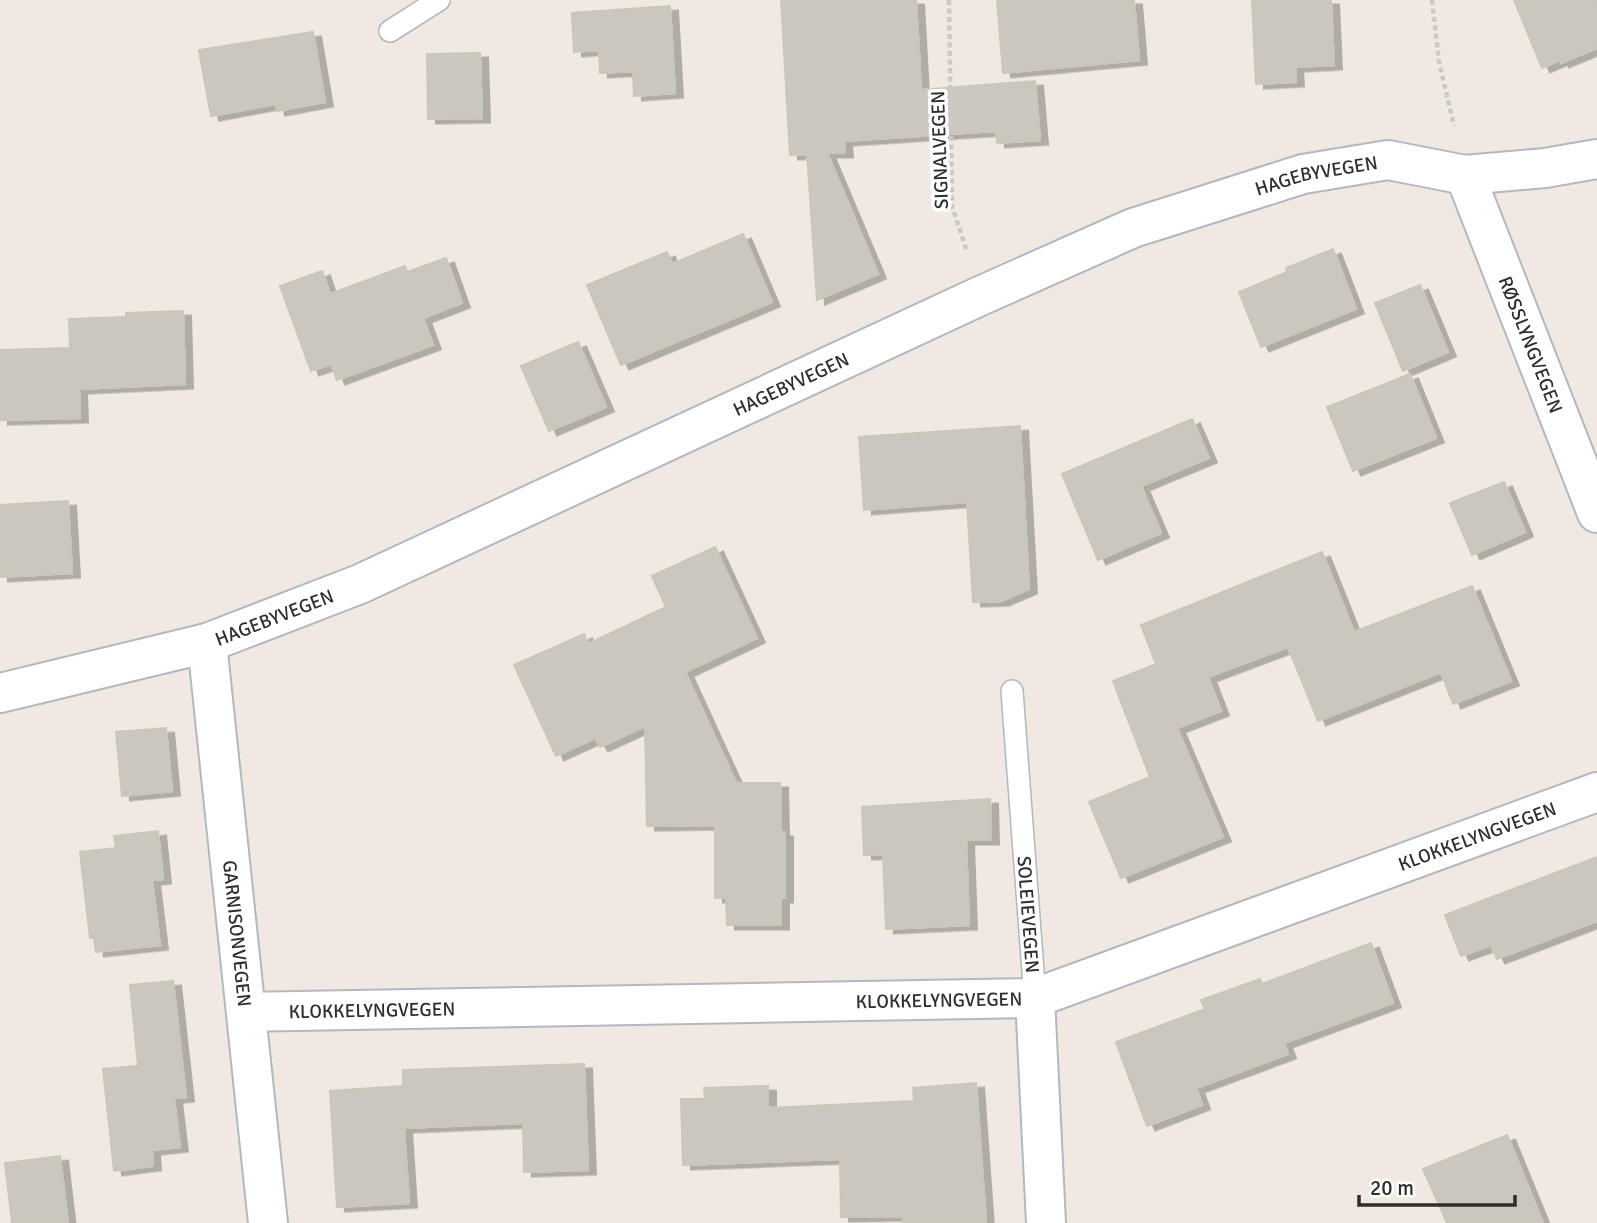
<svg xmlns="http://www.w3.org/2000/svg" width="1597" height="1223" font-family="Signika,sans-serif">
  <style>
    .building { fill: #cbc7bf; stroke: #cbc5ba; stroke-width: 2; filter: url(#shadow) }
    .lines { fill: none; stroke-linecap: round; stroke-linejoin: round }
    .service-casing { stroke: #b4b7c1; stroke-width: 24 }
    .minor-casing { stroke: #b4b7c1; stroke-width: 42 }
    .path { stroke: #c9c9c9; stroke-width: 4.5; stroke-dasharray: 5 3.5; stroke-linecap: butt }
    .service { stroke: #fff; stroke-width: 21 }
    .minor { stroke: #fff; stroke-width: 38 }
    .labels { text-anchor: middle; stroke-width: 7; stroke-linejoin: round; paint-order: stroke }
    .street-label { font-size: 19px; fill: #2e2e2e; stroke: #fff }
  </style>
  <defs>
    <filter id="shadow"><feDropShadow dx="8" dy="4.5" stdDeviation="0" flood-color="#0004"/></filter>
  </defs>
  <rect width="100%" height="100%" fill="#efe9e1"/>
  <path class="building" d="M781 0H916L921 90 1035 81 1040 140 997 143 996 131 844 141 845 153H827L878 274 817 300 807 154 790 155Z
    M997 0H1134L1139 60 1003 73Z
    M1252 0H1331L1334 65 1295 67 1296 82 1256 84Z
    M1514 0H1597V48L1561 63 1560 60 1542 68Z
    M670 6 675 93 634 96 633 71 600 73 599 50 574 52 572 13Z
    M313 32 325 102 277 111 276 104 211 116 199 50Z
    M480 53 482 118 428 119 427 54Z
    M743 234 772 302 621 365 587 285 667 252 672 264Z
    M1333 249 1356 309 1261 347 1239 292 1287 272 1286 268Z
    M446 258 462 303 423 318 433 345 337 380 331 364 311 371 280 286 322 271 330 294 405 266 407 272Z
    M1420 285 1448 352 1403 371 1375 303Z
    M183 311 185 384 79 389 80 418 0 420V350L70 348 69 319 126 317V313Z
    M578 342 606 407 549 431 521 366Z
    M1410 374 1436 438 1353 471 1327 407Z
    M1192 419 1209 458 1141 486 1161 533 1098 560 1062 474Z
    M1020 426 1029 589 1001 601 973 602 967 502 864 510 859 437Z
    M1504 482 1525 532 1472 555 1450 503Z
    M68 501 72 573 0 577V505Z
    M715 547 757 638 685 672 736 783H780L781 832H785V898H781V925H727L726 898H715V825L647 826 645 726 600 747 595 738 556 756 514 665 584 634 588 644 666 607 652 576Z
    M1322 552 1354 632 1472 586 1511 681 1453 704 1441 672 1318 721 1288 647 1208 677 1221 711 1177 728 1223 837 1121 878 1089 802 1150 777 1113 681 1156 664 1141 625Z
    M166 728 172 791 122 796 116 732Z
    M990 799 991 840H966L969 925 886 929 883 854 864 855 862 807Z
    M158 831 163 879 152 880 160 945 96 952 94 938H90L80 852 116 848 114 836Z
    M1597 857V921L1497 959 1491 945 1461 956 1445 915Z
    M1371 943 1393 1003 1284 1043 1288 1054 1196 1088 1202 1105 1147 1126 1116 1042 1205 1009 1201 1000 1260 979 1262 984Z
    M173 981 186 1097 174 1098 180 1147 152 1150 153 1166 114 1171 103 1069 138 1066 130 985Z
    M584 1064 588 1170 524 1172 523 1123 404 1128 409 1203 337 1207 330 1091 403 1086V1070Z
    M976 1083 986 1223H903V1216L841 1217 840 1159 683 1165 681 1099H705L704 1088 768 1086V1108L914 1101 913 1088Z
    M1507 1135 1543 1223H1447L1423 1169Z
    M60 1156 68 1223H12L5 1163Z"/>
  <g class="lines">
    <defs>
      <g id="service">
        <path d="M390 31 439 0"/>
        <path id="s1" d="M1012 691 1035 998"/>
      </g>
      <g id="minor">
        <path id="s2" d="M1465 175 1597 513"/>
        <path id="s3" d="M207 643 268 1223"/>
        <path id="s4" d="M0 693 207 643 360 584 980 296 1133 228 1303 174 1388 160 1465 175 1545 168 1597 159"/>
        <path d="M1035 998 1046 1223"/>
        <path id="s5" d="M246 1012 1035 998 1597 792"/>
      </g>
    </defs>
    <use href="#service" class="service-casing"/>
    <use href="#minor" class="minor-casing"/>
    <path class="path" d="M949 0 952 206 967 252
      M1432 0 1439 62 1454 126"/>
    <use href="#service" class="service"/>
    <use href="#minor" class="minor"/>
  </g>
  <g class="labels">
    <g class="street-label">
      <text transform="translate(939 150) rotate(-92)" y="7">SIGNALVEGEN</text>
      <text dy="7" stroke="none"><textPath href="#s4" startOffset="1419">HAGEBYVEGEN</textPath></text>
      <text dy="7" stroke="none"><textPath href="#s2" startOffset="182">RØSSLYNGVEGEN</textPath></text>
      <text dy="7" stroke="none"><textPath href="#s4" startOffset="852">HAGEBYVEGEN</textPath></text>
      <text dy="7" stroke="none"><textPath href="#s4" startOffset="285">HAGEBYVEGEN</textPath></text>
      <text dy="7" stroke="none"><textPath href="#s5" startOffset="1260">KLOKKELYNGVEGEN</textPath></text>
      <text dy="7" stroke="none"><textPath href="#s1" startOffset="224">SOLEIEVEGEN</textPath></text>
      <text dy="7" stroke="none"><textPath href="#s3" startOffset="292">GARNISONVEGEN</textPath></text>
      <text dy="7" stroke="none"><textPath href="#s5" startOffset="693">KLOKKELYNGVEGEN</textPath></text>
      <text dy="7" stroke="none"><textPath href="#s5" startOffset="126">KLOKKELYNGVEGEN</textPath></text>
    </g>
  </g>
  <path d="M1359 1195v10h156v-10" fill="none" stroke="#2e2e2e" stroke-width="3.5"/>
  <text x="1370" y="1195" font-size="21" fill="#2e2e2e" stroke="#ffffff" stroke-width="5" paint-order="stroke">20 m</text>
</svg>
